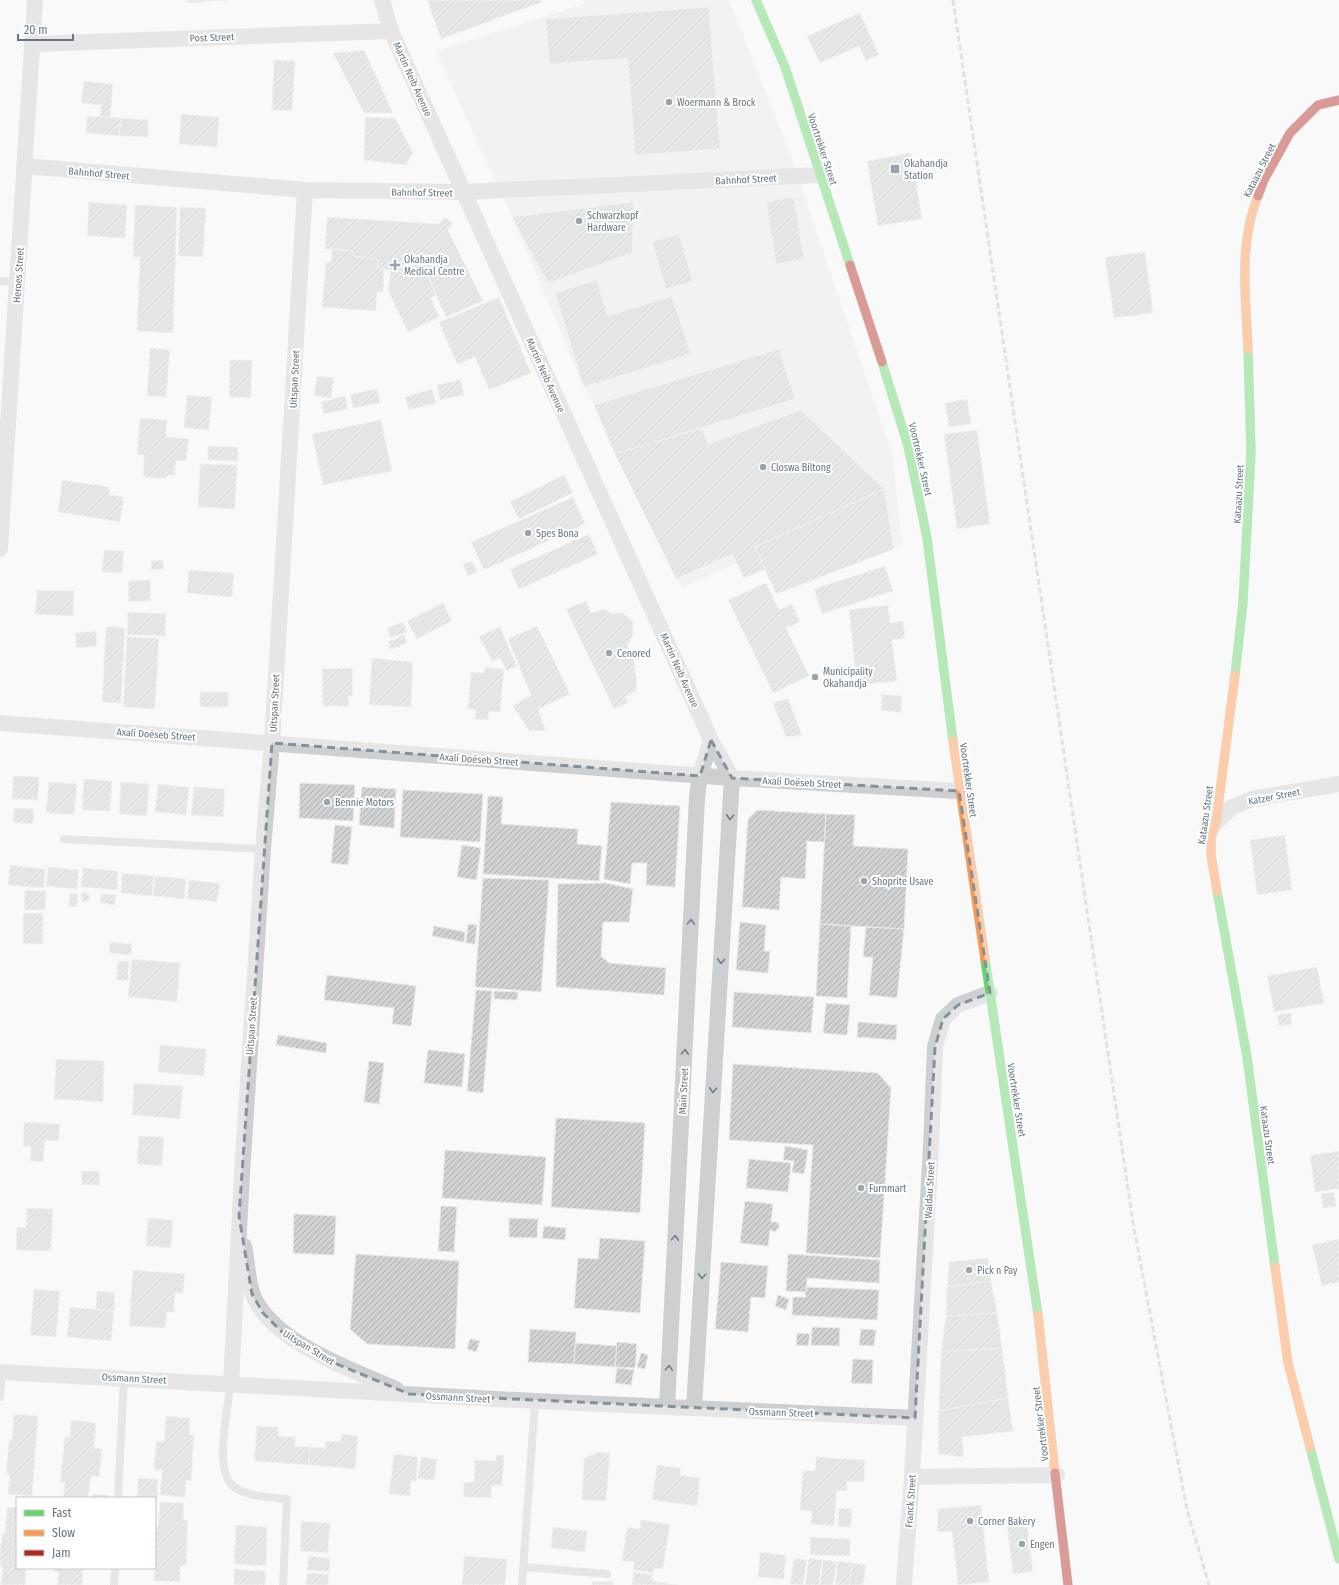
<svg xmlns="http://www.w3.org/2000/svg" width="1339" height="1585" font-family="'Fira Sans Condensed',sans-serif">
  <style>
    .built { fill: #e8e9e9 }
    .building { fill: url(#building-hatch); stroke: #e8e8e8 }
    .lines { fill: none; stroke-linecap: round; stroke-linejoin: round }
    .fast-casing { stroke: #d5d6d7; stroke-width: 10 }
    .slow-casing { stroke: #d5d6d7; stroke-width: 10 }
    .jam-casing { stroke: #d5d6d7; stroke-width: 10 }
    .lane { stroke: #cecfd0; stroke-width: 8 }
    .street { stroke: #cecfd0; stroke-width: 16 }
    .fast { stroke: #63d668; stroke-width: 9 }
    .slow { stroke: #ff974d; stroke-width: 9 }
    .jam { stroke: #b3261e; stroke-width: 9 }
    .rail { stroke: #c3c5c6; stroke-width: 3; stroke-dasharray: 6 3; stroke-linecap: butt }
    .oneway { stroke: #707f8b }
    .marked { fill: none; stroke: #84929c; stroke-width: 3; stroke-dasharray: 8 5; stroke-linejoin: round }
    .poi-dot { fill: #99a4ac; stroke: #fff; stroke-width: 1.5 }
    .labels { text-anchor: middle; stroke-width: 4; stroke-linejoin: round; paint-order: stroke }
    .street-label { font-size: 10px; fill: #657683; stroke: #fff }
    .poi-label { font-size: 10px; fill: #657683; stroke: #fff; text-anchor: start }
  </style>
  <defs>
    <pattern id="building-hatch" width="6" height="6" patternUnits="userSpaceOnUse"><rect width="6" height="6" fill="#d0d2d3"/><path d="M-1 1l2-2M0 6l6-6M5 7l2-2" fill="none" stroke="#acafb1"/></pattern>
  </defs>
  <rect width="100%" height="100%" fill="#f9f9f9"/>
  <path class="built" d="M584 0H729L790 153 893 457 902 545 776 594 765 569 744 578 737 563 682 588 676 578 615 454 594 405 584 387 514 222 436 51 584 4Z"/>
  <path class="building" d="M186 0H228L186 3Z
    M427 0H541L542 2 441 39Z
    M709 7 720 149 635 155 628 58 549 64 546 19Z
    M860 13 879 55 866 61 859 46 820 63 807 36Z
    M364 50 393 113H364L333 53Z
    M274 60 295 61 292 111 272 110Z
    M84 81 113 84 110 117H100L101 105 81 103Z
    M181 114 219 117 217 147 179 144Z
    M87 116 121 118 119 136 86 133Z
    M365 117 395 118 413 153 406 165 364 160Z
    M121 118 148 120V137L119 136Z
    M911 153 922 219 878 226 867 161Z
    M794 197 804 259 776 264 766 202Z
    M89 202 127 205 125 238 87 236Z
    M634 202 632 253 548 283 512 217Z
    M135 205 177 207 173 333 137 331 140 257H133Z
    M180 207 206 208 203 257 178 256Z
    M327 217 439 224 445 217 453 224 448 230 483 301 446 317 423 265 405 263 404 272 384 269 377 268 379 260 354 256 353 251 325 249Z
    M679 234 693 281 666 289 652 242Z
    M332 249 353 251 354 256 379 260 377 268 384 269 383 292H377L376 311 322 307 326 262 331 263Z
    M1145 252 1153 313 1114 318 1105 257Z
    M405 263 423 265 436 296 431 298 439 317 408 332 388 291 391 270 404 272Z
    M597 280 608 316 672 296 691 354 584 387 555 293Z
    M499 297 531 373 489 390 475 357 457 364 439 322Z
    M150 348 170 350 166 397 147 396Z
    M779 349 795 399 615 454 594 405Z
    M230 360H252L251 398 229 397Z
    M317 376 334 378 331 398 314 396Z
    M461 380 464 395 440 400 437 385Z
    M377 389 380 403 353 408 350 394Z
    M432 389 436 403 409 410 405 397Z
    M187 395 212 397 209 430 184 428Z
    M345 396 348 409 324 414 321 402Z
    M967 399 971 424 949 427 945 403Z
    M801 410 884 489 755 547 765 569 744 578 732 554 676 579 615 454 702 428 708 444Z
    M140 418 167 420 166 437 189 439 186 461 176 460 174 476 168 475 164 479 143 477 144 455 137 454Z
    M381 420 392 471 323 485 312 434Z
    M977 430 990 524 957 529 944 434Z
    M208 446 238 447V461L208 460Z
    M200 464 237 465 235 509 198 507Z
    M564 475 573 493 519 519 510 502Z
    M62 480 110 487 109 495 124 497 120 522 58 512Z
    M884 489 894 549 776 594 755 547Z
    M573 497 585 524 484 570 471 542Z
    M589 534 598 554 519 589 510 569Z
    M104 550 124 551 122 573 102 572Z
    M163 560 164 569 151 570V561Z
    M472 561 477 572 468 576 463 564Z
    M885 566 893 591 822 614 814 589Z
    M189 570 234 573 232 597 187 593Z
    M150 580 151 601 129 602 128 581Z
    M766 583 779 610 792 604 800 622 786 628 809 676 773 693 728 600Z
    M37 590 74 591 73 616 35 614Z
    M586 601 591 613 604 609 611 613H623L633 621V635L627 645 634 660 637 681 636 691 625 697 628 703 614 709 566 609Z
    M443 603 452 621 417 639 407 621Z
    M888 605 890 623 903 621 905 638 892 640 897 681 857 685 849 610Z
    M128 612 166 614 165 636 127 635Z
    M403 622 407 632 391 638 387 628Z
    M106 626 125 628 121 703 102 702Z
    M537 626 570 694 538 709 546 730 529 731 513 706 531 695 508 639Z
    M500 627 517 666 507 671 500 658 492 661 479 636Z
    M96 631 97 646 76 648 75 633Z
    M404 635 407 643 391 650 388 642Z
    M127 637 159 638 155 709 123 707Z
    M372 658 413 662 411 707 369 705Z
    M485 667 504 669 500 712 489 711 488 720 475 719 476 710 468 709 471 672 484 673Z
    M352 668 353 696H348L349 706H323L322 669Z
    M200 692H228V707H200Z
    M882 694 902 696 901 713 881 710Z
    M788 698 802 735 786 737 773 703Z
    M13 776 39 777 38 800 12 799Z
    M84 779 112 781 110 811 82 810Z
    M49 782 77 784 74 815 46 813Z
    M121 782 149 784 147 816 119 814Z
    M300 783 355 785 353 821 299 818Z
    M158 784 189 787 186 815 155 812Z
    M194 787 225 789 223 817 191 815Z
    M362 787 396 789 394 828 359 825Z
    M403 790 483 794 480 842 400 837Z
    M488 796 503 797 501 824 578 829 577 844 602 846 599 881 483 874Z
    M611 802 680 806 675 887 646 885 647 863H632L630 884 604 879Z
    M14 808 34 809 33 824 13 822Z
    M757 810 826 814 824 842 807 841 805 879 781 877 779 910 742 907 748 819Z
    M826 814 855 815 853 846 908 849 904 929 820 924Z
    M335 825 352 827 348 865 331 863Z
    M1285 835 1292 890 1257 895 1250 840Z
    M462 845 481 848 476 880 457 877Z
    M10 865 45 869 44 888 8 885Z
    M48 867 79 870 77 889 46 886Z
    M83 868 118 871 117 890 81 887Z
    M122 873 154 876 152 896 121 893Z
    M155 876 186 879 184 899 153 896Z
    M483 878 549 880 541 992 475 987Z
    M189 880 220 883 217 902 187 899Z
    M606 883 633 889 629 922H603L601 956 609 963 666 968 664 995 556 987 558 884Z
    M25 890 46 891 45 910H24Z
    M70 893 78 894 77 907 69 906Z
    M81 893H89V902H82Z
    M101 894 116 895 115 905 100 903Z
    M23 913H43V944H23Z
    M740 922 766 925 764 951H770L768 973 736 970Z
    M468 924 477 925 475 944 466 943Z
    M820 924 851 926 847 998 816 996Z
    M434 926 465 932 464 942 432 936Z
    M866 927 904 929 897 998 869 995 873 957H863Z
    M110 942 132 944 131 955 109 953Z
    M132 959 180 963 177 1002 128 997Z
    M118 961H129L128 981 116 980Z
    M1317 967 1324 1003 1274 1012 1267 976Z
    M327 975 416 986 411 1026 392 1024 394 1008 324 1000Z
    M476 990 492 991 483 1093 467 1091Z
    M494 991 518 992 517 1000 494 999Z
    M734 992 814 997 811 1033 732 1027Z
    M826 1003 850 1005 847 1035 823 1033Z
    M1291 1013 1292 1024 1279 1026 1277 1015Z
    M858 1022 897 1025 896 1040 857 1037Z
    M278 1035 327 1043 326 1053 276 1045Z
    M160 1045 206 1049 204 1076 158 1072Z
    M428 1050 465 1054 462 1087 424 1083Z
    M56 1059 104 1061 103 1102 54 1099Z
    M369 1061 384 1063 379 1104 364 1102Z
    M733 1064 878 1073 891 1088 880 1258 806 1253 813 1145 729 1140Z
    M134 1083 183 1086 180 1119 132 1115Z
    M556 1118 645 1123 640 1213 551 1207Z
    M24 1122 60 1124 59 1141 45 1140 43 1162 30 1161 31 1147 23 1146Z
    M139 1136 164 1137 162 1166 137 1164Z
    M785 1146 808 1150 804 1174 792 1172 794 1161 783 1160Z
    M445 1150 546 1157 542 1205 442 1198Z
    M1339 1151V1189L1315 1192 1310 1155Z
    M749 1159 791 1163 788 1192 746 1188Z
    M81 1171H99L100 1185H82Z
    M1334 1192 1336 1206 1323 1208 1321 1194Z
    M745 1201 773 1204 771 1222H776L779 1224V1227L775 1232 770 1230 768 1246 740 1243Z
    M441 1206 457 1207 454 1252 438 1251Z
    M27 1208 53 1209 51 1251 16 1250 17 1227 26 1228Z
    M294 1214 336 1216 334 1255 293 1253Z
    M148 1218 173 1220 171 1248 146 1246Z
    M509 1218 538 1219 537 1238 509 1237Z
    M544 1226 566 1228 565 1240 542 1238Z
    M600 1238 645 1241 640 1313 574 1308 578 1258 598 1259Z
    M1339 1239V1282L1322 1286 1312 1245Z
    M356 1254 459 1261 455 1349 367 1344 350 1329Z
    M788 1254 880 1260 879 1283 807 1278 806 1292 786 1291Z
    M988 1258 991 1281 947 1287 949 1262Z
    M721 1262 768 1266 765 1298 751 1297 748 1332 715 1329Z
    M133 1270 185 1274 183 1293H175L174 1312H167L165 1328 129 1326Z
    M991 1281 997 1313 946 1316 947 1287Z
    M806 1287 879 1290 877 1320 792 1315 793 1297H805Z
    M34 1289 60 1291 56 1337 30 1335Z
    M97 1291 115 1293 114 1311 96 1310Z
    M778 1295 789 1299 786 1310 775 1306Z
    M70 1307 114 1311 111 1341 67 1337Z
    M997 1313 1002 1348 941 1352 946 1316Z
    M812 1327 840 1328 839 1346 811 1345Z
    M530 1329 576 1332 574 1364 528 1362Z
    M861 1329 876 1330 874 1346 859 1345Z
    M797 1333 810 1334 808 1346 796 1345Z
    M470 1339 480 1341 476 1352 467 1349Z
    M617 1342 637 1344 635 1368 615 1367Z
    M575 1343 617 1346 615 1367 574 1364Z
    M1002 1348 1008 1398 939 1411 941 1352Z
    M641 1353 648 1355 645 1369 637 1367Z
    M853 1359 873 1360 872 1384 851 1383Z
    M617 1368 634 1370 631 1385 615 1383Z
    M1008 1398 1013 1431 962 1437 964 1457 938 1454 939 1411Z
    M14 1414 38 1416 32 1496 8 1494 10 1474H6L9 1440H12Z
    M166 1416 190 1418 189 1434 194 1435 191 1481 186 1480 185 1497 160 1495 162 1470H154L156 1441 164 1442Z
    M71 1420 96 1423 94 1448 102 1449 99 1477 91 1476 88 1498H63L65 1483 60 1482 65 1437H70Z
    M257 1426 279 1427 278 1436 295 1437V1446L310 1447 309 1465 254 1461Z
    M341 1434 358 1436 355 1469 309 1465 310 1447 325 1448V1441L341 1442Z
    M600 1452 610 1453 606 1501 582 1500 584 1458Z
    M394 1454 418 1457 416 1481H411L410 1496 389 1494Z
    M496 1455H504L502 1486 492 1485 491 1498 463 1497 464 1482H474L475 1460 496 1461Z
    M421 1457 437 1459 434 1480 418 1478Z
    M816 1457 865 1460 864 1482 847 1481V1491L837 1490 834 1526 811 1524 812 1511 800 1510 803 1470 815 1471Z
    M657 1465 681 1468 680 1475 700 1478 697 1506 652 1500Z
    M138 1478 158 1479 156 1517H155V1498H137Z
    M92 1494 109 1495V1498H92Z
    M160 1502 184 1503 183 1520H188L186 1566H180V1582L154 1581 156 1556H155V1527L158 1528Z
    M981 1505 989 1582 958 1585 952 1531 937 1532 938 1509Z
    M7 1507 17 1508V1568H26L25 1585H1L3 1567H0V1555L2 1533H5Z
    M839 1508 852 1509 851 1527H838Z
    M1026 1515 1033 1571 1013 1574 1006 1518Z
    M641 1520 670 1524 663 1569 654 1568 653 1573 633 1570 634 1562 622 1561 627 1527 640 1529Z
    M301 1521 330 1523 328 1553 300 1551Z
    M236 1525 267 1527 266 1566 234 1564Z
    M553 1527 587 1531 585 1552 551 1548Z
    M810 1537 850 1539V1556L810 1555Z
    M760 1552 786 1555 784 1579 758 1577Z
    M308 1556 330 1558 329 1572 307 1570Z
    M464 1556 507 1559 505 1585H462Z
    M794 1558 807 1560 803 1585 790 1584Z
    M809 1558 822 1560 819 1585H805Z
    M823 1560 837 1562 833 1585H820Z
    M838 1561 852 1563 849 1585H835Z
    M852 1563 866 1565 863 1585H849Z
    M54 1568H83L82 1585H57L59 1572 53 1571Z
    M234 1569 266 1571 265 1585H234Z
    M634 1572 653 1575 652 1581 678 1585H632Z
    M307 1573 329 1574 328 1585H306Z
    M613 1581V1585H592V1582Z"/>
  <g class="lines">
    <defs>
      <path id="fast" d="M756 0 785 67 850 265
        M882 362 908 446 927 538 953 741
        M1235 675 1243 602 1251 453 1248 349
        M1217 891 1247 1057 1275 1267
        M985 959 1038 1315
        M1310 1447 1339 1559"/>
      <path id="slow" d="M1248 349C1246 299 1238 244 1258 196
        M953 741 985 959
        M1217 891 1211 855V838L1216 823 1235 675
        M1275 1267 1288 1363 1310 1447
        M1038 1315 1055 1473"/>
      <path id="jam" d="M1258 196 1264 180 1290 133 1318 105 1339 100
        M850 265 882 362
        M1055 1473 1068 1585"/>
    </defs>
    <use href="#fast" class="fast-casing"/>
    <use href="#slow" class="slow-casing"/>
    <use href="#jam" class="jam-casing"/>
    <path class="lane" d="M0 281 17 282
      M64 839 263 849
      M231 1383C228 1406 213 1472 234 1487 250 1497 270 1497 287 1499L283 1585
      M0 1397 2 1372
      M118 1498 124 1377
      M524 1567 607 1574
      M114 1585 115 1568
      M522 1585 535 1401"/>
    <path class="street" d="M382 0 391 31 711 740 732 778 694 1408
      M33 44 391 31
      M25 166 305 190 464 192 820 175
      M0 549 35 0
      M0 723 732 778 959 791
      M1216 823 1232 807 1252 799 1339 784
      M244 1246C247 1260 248 1283 253 1295 272 1342 352 1370 396 1389
      M0 1372 535 1401 915 1418
      M231 1383 242 1174 263 849 272 743 305 190
      M667 1407 697 797 700 776 711 740
      M912 1477 1057 1475
      M904 1585 912 1477 931 1146 935 1047 943 1019 958 1005 990 993"/>
    <use href="#fast" class="fast"/>
    <use href="#slow" class="slow"/>
    <use href="#jam" class="jam"/>
    <path class="rail" d="M953 0 1133 1223 1187 1510 1209 1585"/>
  </g>
  <defs><path id="oneway-chevron" d="M-2-3.5L2.5 0L-2 3.5" fill="none" stroke-width="1.6" stroke-linecap="round" stroke-linejoin="round"/></defs>
  <g class="oneway">
    <use href="#oneway-chevron" transform="translate(730 817) rotate(94)"/>
    <use href="#oneway-chevron" transform="translate(691 922) rotate(-87)"/>
    <use href="#oneway-chevron" transform="translate(721 961) rotate(94)"/>
    <use href="#oneway-chevron" transform="translate(685 1052) rotate(-87)"/>
    <use href="#oneway-chevron" transform="translate(713 1090) rotate(93)"/>
    <use href="#oneway-chevron" transform="translate(675 1238) rotate(-87)"/>
    <use href="#oneway-chevron" transform="translate(702 1276) rotate(94)"/>
    <use href="#oneway-chevron" transform="translate(669 1368) rotate(-87)"/>
  </g>
  <path d="M0 0H1339V1585H0ZM711 740 732 778 959 791 990 993 958 1005 943 1019 935 1047 915 1418 409 1394 332 1362 282 1332 263 1313 252 1294 239 1216 272 743 700 776Z" fill="#f9f9f9" fill-opacity=".55" fill-rule="evenodd"/>
  <path class="marked" d="M711 740 732 778 959 791 990 993 958 1005 943 1019 935 1047 915 1418 409 1394 332 1362 282 1332 263 1313 252 1294 239 1216 272 743 700 776Z"/>
  <g class="poi-dot">
    <circle cx="669" cy="102" r="4"/>
    <rect x="890" y="164" width="10" height="10" rx="2"/>
    <circle cx="579" cy="221" r="4"/>
    <path d="M393 259h4v4h4v4h-4v4h-4v-4h-4v-4h4z"/>
    <circle cx="763" cy="467" r="4"/>
    <circle cx="528" cy="533" r="4"/>
    <circle cx="609" cy="653" r="4"/>
    <circle cx="815" cy="677" r="4"/>
    <circle cx="327" cy="802" r="4"/>
    <circle cx="864" cy="881" r="4"/>
    <circle cx="861" cy="1188" r="4"/>
    <circle cx="969" cy="1270" r="4"/>
    <circle cx="970" cy="1521" r="4"/>
    <circle cx="1022" cy="1544" r="4"/>
  </g>
  <g class="labels">
    <g class="street-label">
      <text transform="translate(212 37) rotate(-2)" y="4">Post Street</text>
      <text transform="translate(413 79) rotate(66)" y="4">Martin Neib Avenue</text>
      <text transform="translate(823 149) rotate(72)" y="4">Voortrekker Street</text>
      <text transform="translate(1259 170) rotate(-63)" y="4">Kataazu Street</text>
      <text transform="translate(99 173) rotate(5)" y="4">Bahnhof Street</text>
      <text transform="translate(746 179) rotate(-3)" y="4">Bahnhof Street</text>
      <text transform="translate(422 192) rotate(1)" y="4">Bahnhof Street</text>
      <text transform="translate(18 275) rotate(-86)" y="4">Heroes Street</text>
      <text transform="translate(546 375) rotate(66)" y="4">Martin Neib Avenue</text>
      <text transform="translate(294 379) rotate(-87)" y="4">Uitspan Street</text>
      <text transform="translate(921 459) rotate(77)" y="4">Voortrekker Street</text>
      <text transform="translate(1238 494) rotate(-87)" y="4">Kataazu Street</text>
      <text transform="translate(680 670) rotate(66)" y="4">Martin Neib Avenue</text>
      <text transform="translate(274 703) rotate(-87)" y="4">Uitspan Street</text>
      <text transform="translate(156 734) rotate(4)" y="4">Axali Doëseb Street</text>
      <text transform="translate(479 759) rotate(4)" y="4">Axali Doëseb Street</text>
      <text transform="translate(969 780) rotate(82)" y="4">Voortrekker Street</text>
      <text transform="translate(802 782) rotate(3)" y="4">Axali Doëseb Street</text>
      <text transform="translate(1274 796) rotate(-11)" y="4">Katzer Street</text>
      <text transform="translate(1205 815) rotate(-82)" y="4">Kataazu Street</text>
      <text transform="translate(251 1026) rotate(-86)" y="4">Uitspan Street</text>
      <text transform="translate(683 1091) rotate(-87)" y="4">Main Street</text>
      <text transform="translate(1017 1100) rotate(81)" y="4">Voortrekker Street</text>
      <text transform="translate(1268 1135) rotate(82)" y="4">Kataazu Street</text>
      <text transform="translate(929 1190) rotate(-87)" y="4">Waldau Street</text>
      <text transform="translate(309 1347) rotate(31)" y="4">Uitspan Street</text>
      <text transform="translate(134 1378) rotate(3)" y="4">Ossmann Street</text>
      <text transform="translate(458 1397) rotate(3)" y="4">Ossmann Street</text>
      <text transform="translate(781 1412) rotate(2)" y="4">Ossmann Street</text>
      <text transform="translate(1040 1424) rotate(-97)" y="4">Voortrekker Street</text>
      <text transform="translate(910 1501) rotate(-86)" y="4">Franck Street</text>
    </g>
    <g class="poi-label">
      <text x="677" y="106">Woermann &amp; Brock</text>
      <text x="904" y="167">Okahandja<tspan x="904" dy="12">Station</tspan></text>
      <text x="587" y="219">Schwarzkopf<tspan x="587" dy="12">Hardware</tspan></text>
      <text x="404" y="263">Okahandja<tspan x="404" dy="12">Medical Centre</tspan></text>
      <text x="771" y="471">Closwa Biltong</text>
      <text x="536" y="537">Spes Bona</text>
      <text x="617" y="657">Cenored</text>
      <text x="823" y="675">Municipality<tspan x="823" dy="12">Okahandja</tspan></text>
      <text x="335" y="806">Bennie Motors</text>
      <text x="872" y="885">Shoprite Usave</text>
      <text x="869" y="1192">Furnmart</text>
      <text x="977" y="1274">Pick n Pay</text>
      <text x="978" y="1525">Corner Bakery</text>
      <text x="1030" y="1548">Engen</text>
    </g>
  </g>
  <rect x="16" y="1497" width="140" height="72" fill="#ffffff" stroke="#c1c8cd"/>
  <rect x="24" y="1510" width="20" height="6" fill="#63d668" stroke="#c1c8cd"/>
  <text x="52" y="1517" font-size="12" fill="#657683">Fast</text>
  <rect x="24" y="1530" width="20" height="6" fill="#ff974d" stroke="#c1c8cd"/>
  <text x="52" y="1537" font-size="12" fill="#657683">Slow</text>
  <rect x="24" y="1550" width="20" height="6" fill="#b3261e" stroke="#c1c8cd"/>
  <text x="52" y="1557" font-size="12" fill="#657683">Jam</text>
  <path d="M18 34v6h55v-6" fill="none" stroke="#657683" stroke-width="2"/>
  <text x="24" y="34" font-size="12" fill="#657683" stroke="#ffffff" stroke-width="3" paint-order="stroke">20 m</text>
</svg>
